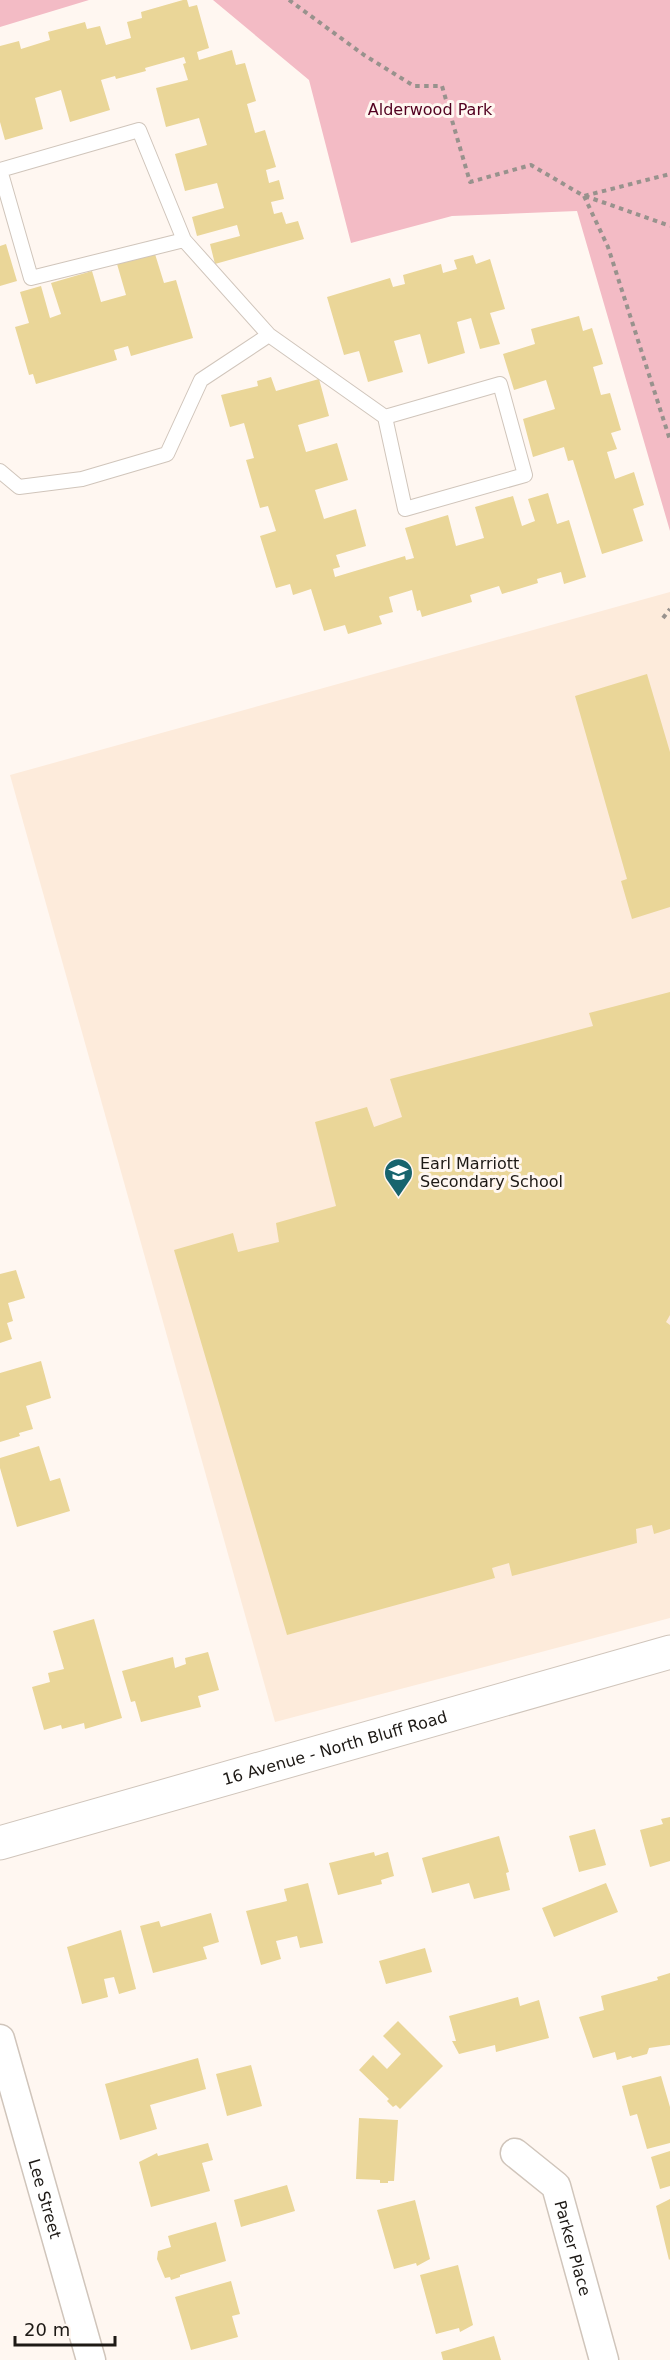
<svg xmlns="http://www.w3.org/2000/svg" width="670" height="2360" font-family="'DejaVu Sans',sans-serif">
  <style>
    .built { fill: #fdebdb }
    .green { fill: #f3bbc5 }
    .building { fill: #ead698 }
    .lines { fill: none; stroke-linecap: round; stroke-linejoin: round }
    .service-casing { stroke: #d0c5bb; stroke-width: 16 }
    .minor-casing { stroke: #d0c5bb; stroke-width: 31 }
    .secondary-casing { stroke: #d0c5bb; stroke-width: 35 }
    .path { stroke: #98928d; stroke-width: 4; stroke-dasharray: 4.5 4.5; stroke-linecap: butt }
    .service { stroke: #fff; stroke-width: 14 }
    .minor { stroke: #fff; stroke-width: 28 }
    .secondary { stroke: #fff; stroke-width: 33 }
    .labels { text-anchor: middle; stroke-width: 6; stroke-linejoin: round; paint-order: stroke }
    .park-label { font-size: 16px; fill: #520020; stroke: #fff7f1 }
    .poi-label { font-size: 16px; fill: #1d1915; stroke: #fff7f1; text-anchor: start }
    .street-label { font-size: 16px; fill: #1d1915; stroke: #fff7f1 }
  </style>
  <rect width="100%" height="100%" fill="#fff7f1"/>
  <path class="built" d="M670 592V1618L275 1722 10 775Z"/>
  <path class="green" d="M0 0H89L0 27Z
    M213 0H670V531L577 211 452 216 351 243 309 80Z"/>
  <path class="building" d="M183 0H187L189 7 197 5 209 48 197 52 199 60 232 50 236 65 245 63 256 101 247 104 255 133 265 130 276 167 266 170 269 183 279 180 284 199 271 202 274 214 282 212 286 224 298 221 304 239 215 264 210 244 240 236 237 225 197 236 192 217 224 208 217 183 185 191 175 154 207 145 199 118 166 127 156 88 188 80 183 64 186 63 184 57 145 68 146 71 116 79 115 76 101 80 110 110 70 122 61 90 35 98 43 129 5 140 0 122V46L19 41 21 49 50 40 48 32 85 22 87 29 100 26 106 45 131 38 127 22 142 18 141 12Z
    M6 244 17 281 0 286V246Z
    M155 254 164 283 176 280 193 338 131 356 128 346 114 350 117 360 36 384 33 374 29 375 15 327 29 323 20 292 41 286 50 318 61 314 51 283 92 271 101 302 126 295 117 264Z
    M473 255 476 264 490 259 505 309 490 313 500 344 480 349 471 318 457 322 465 353 428 364 420 334 394 341 403 372 368 382 359 351 344 355 327 297 390 278 393 287 405 284 403 275 441 264 443 273 457 269 454 260Z
    M579 316 583 331 592 328 603 364 593 367 601 395 610 393 621 430 611 433 617 449 607 452 615 479 634 472 644 505 633 509 643 541 602 554 573 460 568 461 564 447 533 457 523 419 555 409 546 380 514 390 503 354 535 344 531 329Z
    M271 377 276 391 319 379 329 416 298 425 306 452 337 443 348 480 315 490 324 519 356 509 366 546 336 555 340 567 333 569 335 577 405 556 406 560 414 558 405 528 448 515 456 546 484 538 475 507 513 496 522 526 535 521 528 499 548 493 557 524 569 520 586 577 564 584 561 572 537 579 538 583 502 594 499 586 470 595 472 602 422 617 420 610 417 611 412 590 389 597 393 612 379 616 382 624 348 634 345 625 324 631 311 589 293 595 290 584 276 588 260 536 276 531 268 506 260 508 246 460 254 458 244 423 230 427 221 395 258 386 257 381Z
    M647 674 670 752V907L632 919 621 881 627 879 575 696Z
    M670 992V1315L666 1322 670 1325V1529L654 1534 652 1525 636 1529 637 1543 512 1576 509 1563 492 1568 495 1578 287 1635 174 1250 233 1233 238 1252 279 1242 276 1223 336 1206 315 1122 367 1107 374 1127 402 1117 390 1079 593 1026 589 1013Z
    M16 1270 25 1298 8 1303 13 1321 7 1323 12 1339 0 1343V1274Z
    M41 1361 51 1398 26 1406 33 1429 19 1433 20 1436 0 1442V1373Z
    M39 1446 50 1481 60 1478 70 1511 17 1527 0 1468V1458Z
    M94 1619 122 1718 85 1729 84 1723 62 1729 61 1725 44 1730 32 1687 50 1682 48 1673 64 1669 53 1631Z
    M208 1652 219 1690 198 1696 201 1707 141 1722 135 1701 131 1702 122 1671 173 1657 175 1668 186 1664 185 1658Z
    M670 1817V1861L650 1867 640 1830 663 1824 661 1819Z
    M595 1829 606 1865 579 1872 569 1836Z
    M499 1836 509 1872 506 1873 510 1890 474 1899 469 1883 432 1893 422 1858Z
    M374 1852 375 1856 388 1852 394 1876 381 1880 382 1884 338 1895 329 1863Z
    M308 1883 323 1943 300 1948 297 1936 276 1941 281 1959 261 1965 246 1911 287 1901 284 1889Z
    M606 1883 618 1912 554 1937 542 1908Z
    M211 1913 219 1942 203 1947 207 1959 153 1973 140 1926 159 1921 161 1927Z
    M121 1930 136 1989 119 1994 114 1977 104 1979 108 1997 82 2004 67 1947Z
    M425 1948 432 1972 386 1984 379 1961Z
    M670 1973V2045L649 2048 647 2054 632 2058 631 2056 617 2060 615 2052 593 2058 579 2017 604 2010 601 1996 658 1980 657 1977Z
    M518 1997 520 2006 539 2000 549 2038 496 2052 495 2045 459 2054 452 2041H456L449 2016Z
    M398 2021 443 2066 400 2109 396 2105 393 2107 387 2101 389 2099 359 2070 373 2055 387 2069 401 2054 383 2036Z
    M198 2058 206 2089 150 2105 157 2129 120 2140 105 2084Z
    M251 2065 262 2106 227 2116 216 2074Z
    M661 2076 670 2107V2143L647 2149 637 2114 630 2116 622 2086Z
    M359 2118 398 2120 394 2181H388V2183H380V2180L356 2179Z
    M208 2143 213 2160 202 2163 210 2191 151 2207 139 2162 157 2153 158 2156Z
    M670 2151V2186L660 2189 651 2157Z
    M287 2185 295 2211 241 2227 234 2200Z
    M670 2199V2259L669 2260 656 2206Z
    M415 2200 430 2259 417 2266 416 2263 394 2269 377 2210Z
    M216 2222 226 2261 180 2275V2277L171 2280 170 2277 165 2278 157 2259 158 2251 171 2247 168 2236Z
    M458 2265 473 2325 460 2332 459 2328 436 2334 420 2275Z
    M231 2281 240 2314 232 2316 238 2337 191 2350 175 2297Z
    M494 2336 501 2360H443L441 2352Z"/>
  <g class="lines">
    <defs>
      <path id="service" d="M0 170 139 130 184 240 269 335 385 417 405 509 525 475 500 384 385 417
        M0 170 31 278 184 240
        M0 471 19 487 82 479 167 454 201 380 269 335"/>
      <g id="minor">
        <path id="s1" d="M0 2039 91 2360"/>
        <path id="s2" d="M515 2153 556 2186 604 2360"/>
      </g>
      <g id="secondary">
        <path id="s3" d="M0 1843 670 1652"/>
      </g>
    </defs>
    <use href="#service" class="service-casing"/>
    <use href="#minor" class="minor-casing"/>
    <use href="#secondary" class="secondary-casing"/>
    <path class="path" d="M289 0 364 55 414 86H442L470 182 531 165 584 196 670 174
      M584 196 608 247 670 440
      M585 196 670 226
      M663 618 670 609"/>
    <use href="#service" class="service"/>
    <use href="#minor" class="minor"/>
    <use href="#secondary" class="secondary"/>
  </g>
  <defs>
    <symbol id="school-pin" viewBox="-11 -11 22 30"><path d="M0 17L-7.5 6A9.5 9.5 0 1 1 7.5 6Z" fill="#17646e" stroke="#fff7f1"/><path d="M0-5L7-2L0 1L-7-2ZM-4 1L0 2.5L4 1V4Q0 6-4 4Z" fill="#fff"/></symbol>
  </defs>
  <g fill-rule="evenodd">
    <use href="#school-pin" x="382" y="1156" width="33" height="45"/>
  </g>
  <g class="labels">
    <g class="park-label">
      <text x="430" y="115">Alderwood Park</text>
    </g>
    <g class="poi-label">
      <text x="420" y="1169">Earl Marriott<tspan x="420" dy="18">Secondary School</tspan></text>
    </g>
    <g class="street-label">
      <text dy="6" stroke="none"><textPath href="#s3" startOffset="348">16 Avenue - North Bluff Road</textPath></text>
      <text dy="6" stroke="none"><textPath href="#s1" startOffset="166">Lee Street</textPath></text>
      <text dy="6" stroke="none"><textPath href="#s2" startOffset="117">Parker Place</textPath></text>
    </g>
  </g>
  <path d="M15 2336v9h100v-9" fill="none" stroke="#1d1915" stroke-width="3"/>
  <text x="24" y="2336" font-size="18" fill="#1d1915" stroke="#fff7f1" stroke-width="4.5" paint-order="stroke">20 m</text>
</svg>
